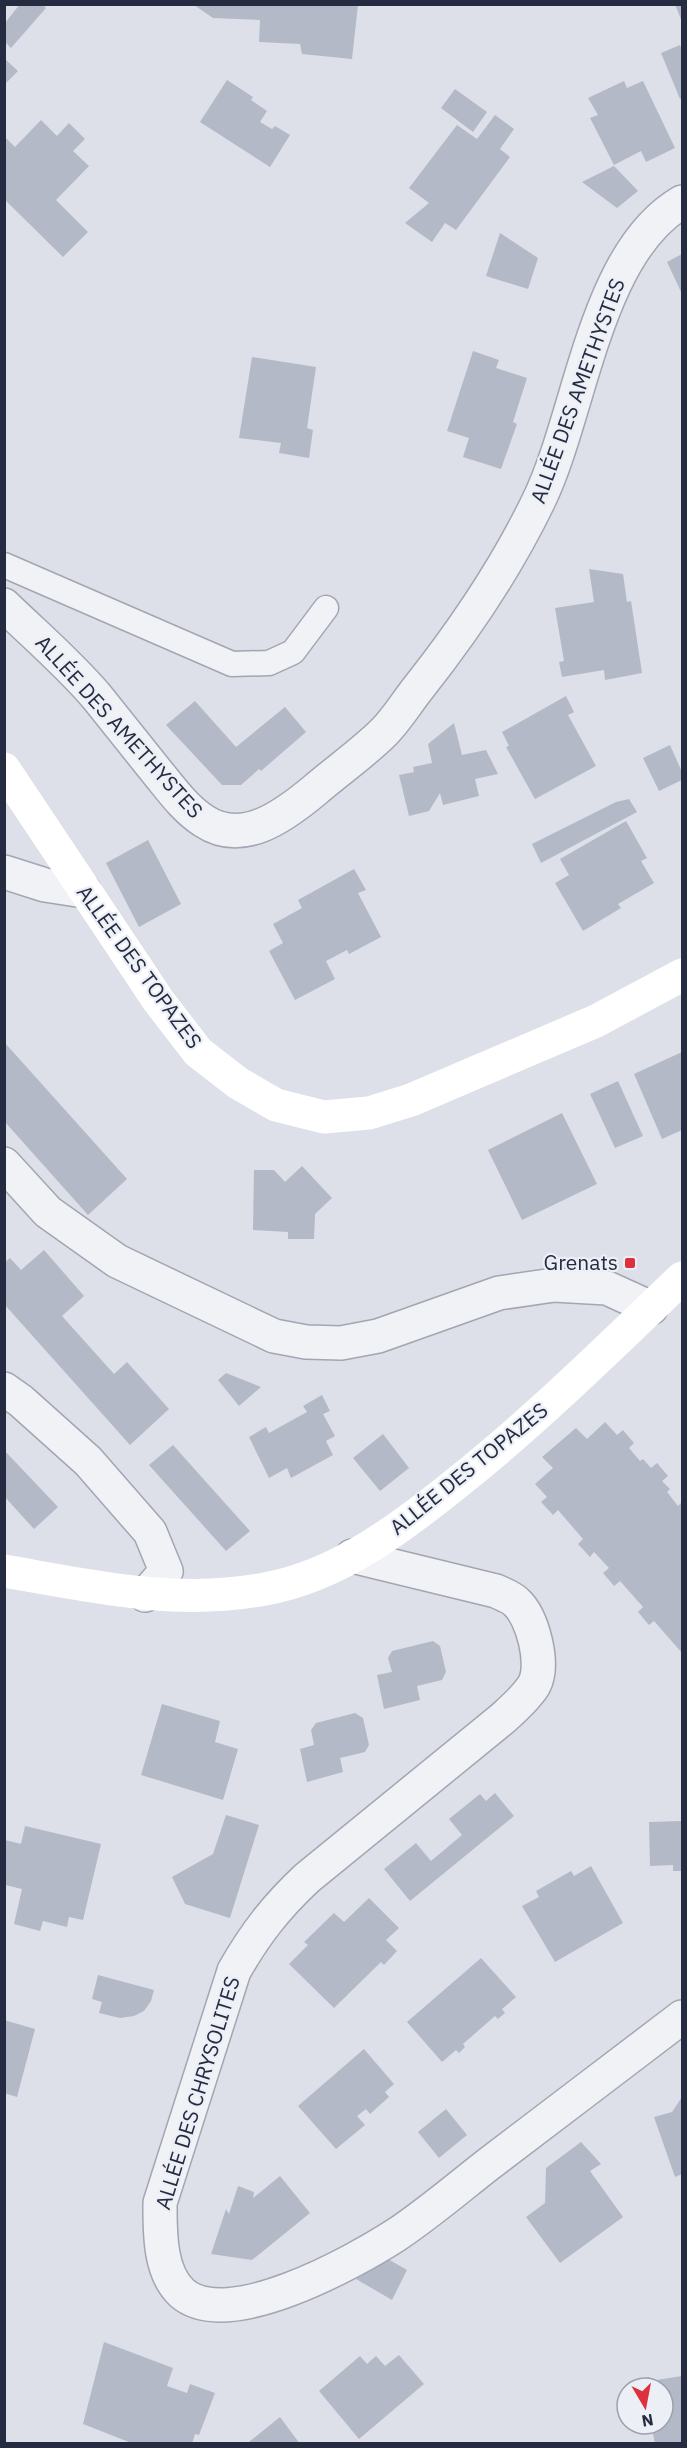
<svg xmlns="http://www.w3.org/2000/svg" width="687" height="2448" font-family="'IBM Plex Sans',sans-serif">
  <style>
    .building { fill: #b3b9c6 }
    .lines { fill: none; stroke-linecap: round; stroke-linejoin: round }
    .service-casing { stroke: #a2a6b3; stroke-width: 27 }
    .minor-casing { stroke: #a2a6b3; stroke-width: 36 }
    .service { stroke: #f0f2f6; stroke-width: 24 }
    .minor { stroke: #f0f2f6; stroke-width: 33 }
    .secondary { stroke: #fff; stroke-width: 33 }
    .poi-dot { fill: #dd323d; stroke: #eceff6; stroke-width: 2 }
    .labels { text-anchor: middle; stroke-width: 4.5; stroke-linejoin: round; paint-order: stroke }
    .street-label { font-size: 21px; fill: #252c41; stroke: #eceff6 }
    .poi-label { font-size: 21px; fill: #252c41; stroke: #eceff6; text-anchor: end }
  </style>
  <rect width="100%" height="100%" fill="#dde0e9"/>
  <path class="building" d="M20 4H42L46 8 11 48 5 42V23Z
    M675 4H682V22Z
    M194 5H358L352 59 302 54 300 44 259 42 260 20 213 18Z
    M680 45 682 50V98L680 99 661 53Z
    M6 60 18 71 4 85V61Z
    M227 80 253 97 251 100 267 111 260 122 272 129 275 126 290 135 270 167 200 122Z
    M624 81 627 88 643 81 675 148 646 162 641 151 614 165 590 118 598 115 588 98Z
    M455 89 487 112 473 132 441 108Z
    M495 115 514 129 500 149 510 157 456 230 445 223 432 242 405 223 429 203 409 188 457 125 477 139Z
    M41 120 57 136 69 123 85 139 73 151 89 166 56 200 88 232 63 257 4 199V136L15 147Z
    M614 166 638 191 617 208 582 182Z
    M500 233 538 258 528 289 486 276Z
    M682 254V294L667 262Z
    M473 351 499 360 496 368 527 378 513 422 517 424 501 469 463 457 469 438 447 431Z
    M252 357 316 367 307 428 313 430 309 458 279 453 281 443 239 438Z
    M589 569 623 574 627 602 631 601 642 673 605 680 604 670 562 677 559 662 564 661 555 608 594 602Z
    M566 696 574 712 568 715 596 766 535 799 506 747 509 746 502 732Z
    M195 701 236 747 285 707 306 732 261 771 259 769 241 785H222L166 725Z
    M454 723 462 755 486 750 498 774 475 779 479 796 443 805 440 793 429 811 409 816 399 775 414 772 413 767 432 763 428 744Z
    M670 745 682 772V780L659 791 643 758Z
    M629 799 637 812 541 863 532 844 616 802Z
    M626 821 647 858 641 861 654 883 618 904 621 908 583 931 555 883 569 875 560 859Z
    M148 840 181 904 139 927 106 863Z
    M354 869 366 890 358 893 381 937 349 954 347 950 326 961 335 979 295 1000 269 951 283 943 273 924 302 908 298 900Z
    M5 1043 127 1179 88 1215 5 1122Z
    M682 1052V1130L662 1139 634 1074Z
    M618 1081 643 1136 615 1148 590 1094Z
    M562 1113 597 1184 522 1220 488 1150Z
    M302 1166 332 1198 315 1214 314 1239H288V1232L253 1230 254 1170H274L285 1182Z
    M44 1250 84 1296 62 1316 114 1374 127 1362 169 1409 130 1445 5 1305V1262L10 1258 21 1270Z
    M226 1373 261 1387 239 1406 218 1380Z
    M322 1395 330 1411 323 1414 335 1436 326 1441 333 1455 291 1478 287 1468 269 1478 249 1437 266 1427 269 1433 307 1412 303 1406Z
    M605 1422 617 1435 623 1430 634 1443 629 1448 640 1461 643 1459 651 1468 657 1463 668 1476 662 1481 670 1489 667 1492 678 1506 682 1502V1653L654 1621 649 1625 638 1612 643 1607 620 1581 614 1586 603 1573 609 1568 594 1552 590 1557 578 1544 583 1539 558 1510 553 1515 541 1502 547 1497 535 1484 553 1468 542 1457 576 1428 587 1439Z
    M383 1434 409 1468 380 1491 353 1458Z
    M173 1445 250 1531 226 1551 149 1465Z
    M4 1450 58 1507 34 1529 4 1496Z
    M433 1641 440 1646 446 1672 442 1680 417 1686 420 1700 384 1709 377 1675 392 1672 388 1658 392 1651Z
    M162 1704 220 1721 215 1742 238 1749 223 1800 141 1775Z
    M355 1713 363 1718 369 1745 365 1752 340 1758 343 1772 307 1782 300 1749 314 1745 311 1730 316 1723Z
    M495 1793 514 1816 410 1901 384 1869 416 1843 431 1861 462 1835 449 1819 480 1794 486 1801Z
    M226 1815 259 1825 230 1918 185 1904 172 1877 213 1854Z
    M682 1821V1871H673V1865L650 1866 649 1822Z
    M25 1826 101 1844 83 1920 69 1917 67 1927 43 1921 40 1931 14 1924 22 1889 5 1885V1840L21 1844Z
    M591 1866 623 1923 555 1962 522 1906 539 1897 536 1891 571 1871 574 1876Z
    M369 1898 399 1928 386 1940 397 1951 384 1965 381 1962 334 2008 289 1964 308 1945 304 1942 334 1913 344 1922Z
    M481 1958 516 1997 502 2009 505 2013 498 2019 495 2016 463 2044 465 2047 459 2053 456 2050 442 2062 407 2022Z
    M98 1975 154 1990 151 2001 144 2011 134 2016 120 2018 99 2013 102 2002 92 1999Z
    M4 2020 35 2029 17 2097 4 2093Z
    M364 2049 394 2084 385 2092 389 2097 370 2114 366 2109 357 2116 365 2125 336 2149 298 2106Z
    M682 2097V2174L675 2177 654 2117 672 2112Z
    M446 2109 467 2135 439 2158 418 2132Z
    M581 2142 601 2164 590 2171 623 2217 560 2263 526 2217 545 2203 546 2168Z
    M280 2176 310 2213 252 2260 211 2254 226 2209 229 2214 238 2186 254 2192 253 2198Z
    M388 2259 407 2270 392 2300 356 2279Z
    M104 2342 173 2368 167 2386 187 2393 190 2384 215 2393 199 2435 195 2434 192 2444H134L83 2424Z
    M399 2355 424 2384 359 2439 319 2391 360 2356 367 2364 376 2356 385 2366Z
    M682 2376V2444H655L651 2424H663V2388H632L630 2381 649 2377 650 2381Z
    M280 2417 300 2444H250L249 2442Z"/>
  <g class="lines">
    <defs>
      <path id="service" d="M4 565 232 664 269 663 293 652 326 608"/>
      <path id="minor" d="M4 605C35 635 69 664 97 697 117 722 137 747 157 772 171 789 185 809 204 821 243 847 285 815 315 790 337 771 363 753 384 732 397 719 407 702 419 687 464 630 506 568 538 502 581 415 594 253 682 202
        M4 872 45 885 84 891
        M4 1164 48 1212 117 1261 274 1336 306 1342 341 1343 378 1336 499 1293 554 1285 607 1288 651 1308
        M4 1389 21 1401 88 1461 150 1532 166 1571 145 1595
        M352 1556 496 1591C502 1594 511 1597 516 1602 533 1617 545 1665 534 1685 526 1698 513 1709 502 1719L307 1878C276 1907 255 1934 234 1971L160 2203C160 2231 159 2272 182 2293 227 2333 354 2262 396 2235 429 2213 459 2187 490 2163 554 2114 618 2066 682 2017"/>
    </defs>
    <use href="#service" class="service-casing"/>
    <use href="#minor" class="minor-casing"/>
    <use href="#service" class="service"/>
    <use href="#minor" class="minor"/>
    <path class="secondary" d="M4 769 158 1000 198 1052 238 1083 276 1105 324 1117 369 1113 411 1100 596 1021 682 975
      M4 1571C91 1586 177 1606 265 1589 338 1576 401 1528 458 1482 537 1419 609 1348 682 1278"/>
  </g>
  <rect class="poi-dot" x="624" y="1257" width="12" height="12" rx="3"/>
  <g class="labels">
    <g class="street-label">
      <text transform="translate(578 391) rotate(-70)" y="7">ALLÉE DES AMETHYSTES</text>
      <text transform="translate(119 727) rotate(48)" y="7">ALLÉE DES AMETHYSTES</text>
      <text transform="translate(139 967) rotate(54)" y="7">ALLÉE DES TOPAZES</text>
      <text transform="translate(469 1469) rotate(-39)" y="7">ALLÉE DES TOPAZES</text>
      <text transform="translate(198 2093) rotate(-73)" y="7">ALLÉE DES CHRYSOLITES</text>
    </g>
    <g class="poi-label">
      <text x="618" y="1270">Grenats</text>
    </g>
  </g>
  <rect width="687" height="2448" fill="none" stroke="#252c41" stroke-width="12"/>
  <g transform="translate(645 2406) rotate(170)"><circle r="28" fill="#eceff6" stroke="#9ca1ae" stroke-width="1.5"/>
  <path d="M0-4.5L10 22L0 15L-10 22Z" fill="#dd323d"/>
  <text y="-9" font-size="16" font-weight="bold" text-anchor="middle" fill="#252c41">N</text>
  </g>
</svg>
